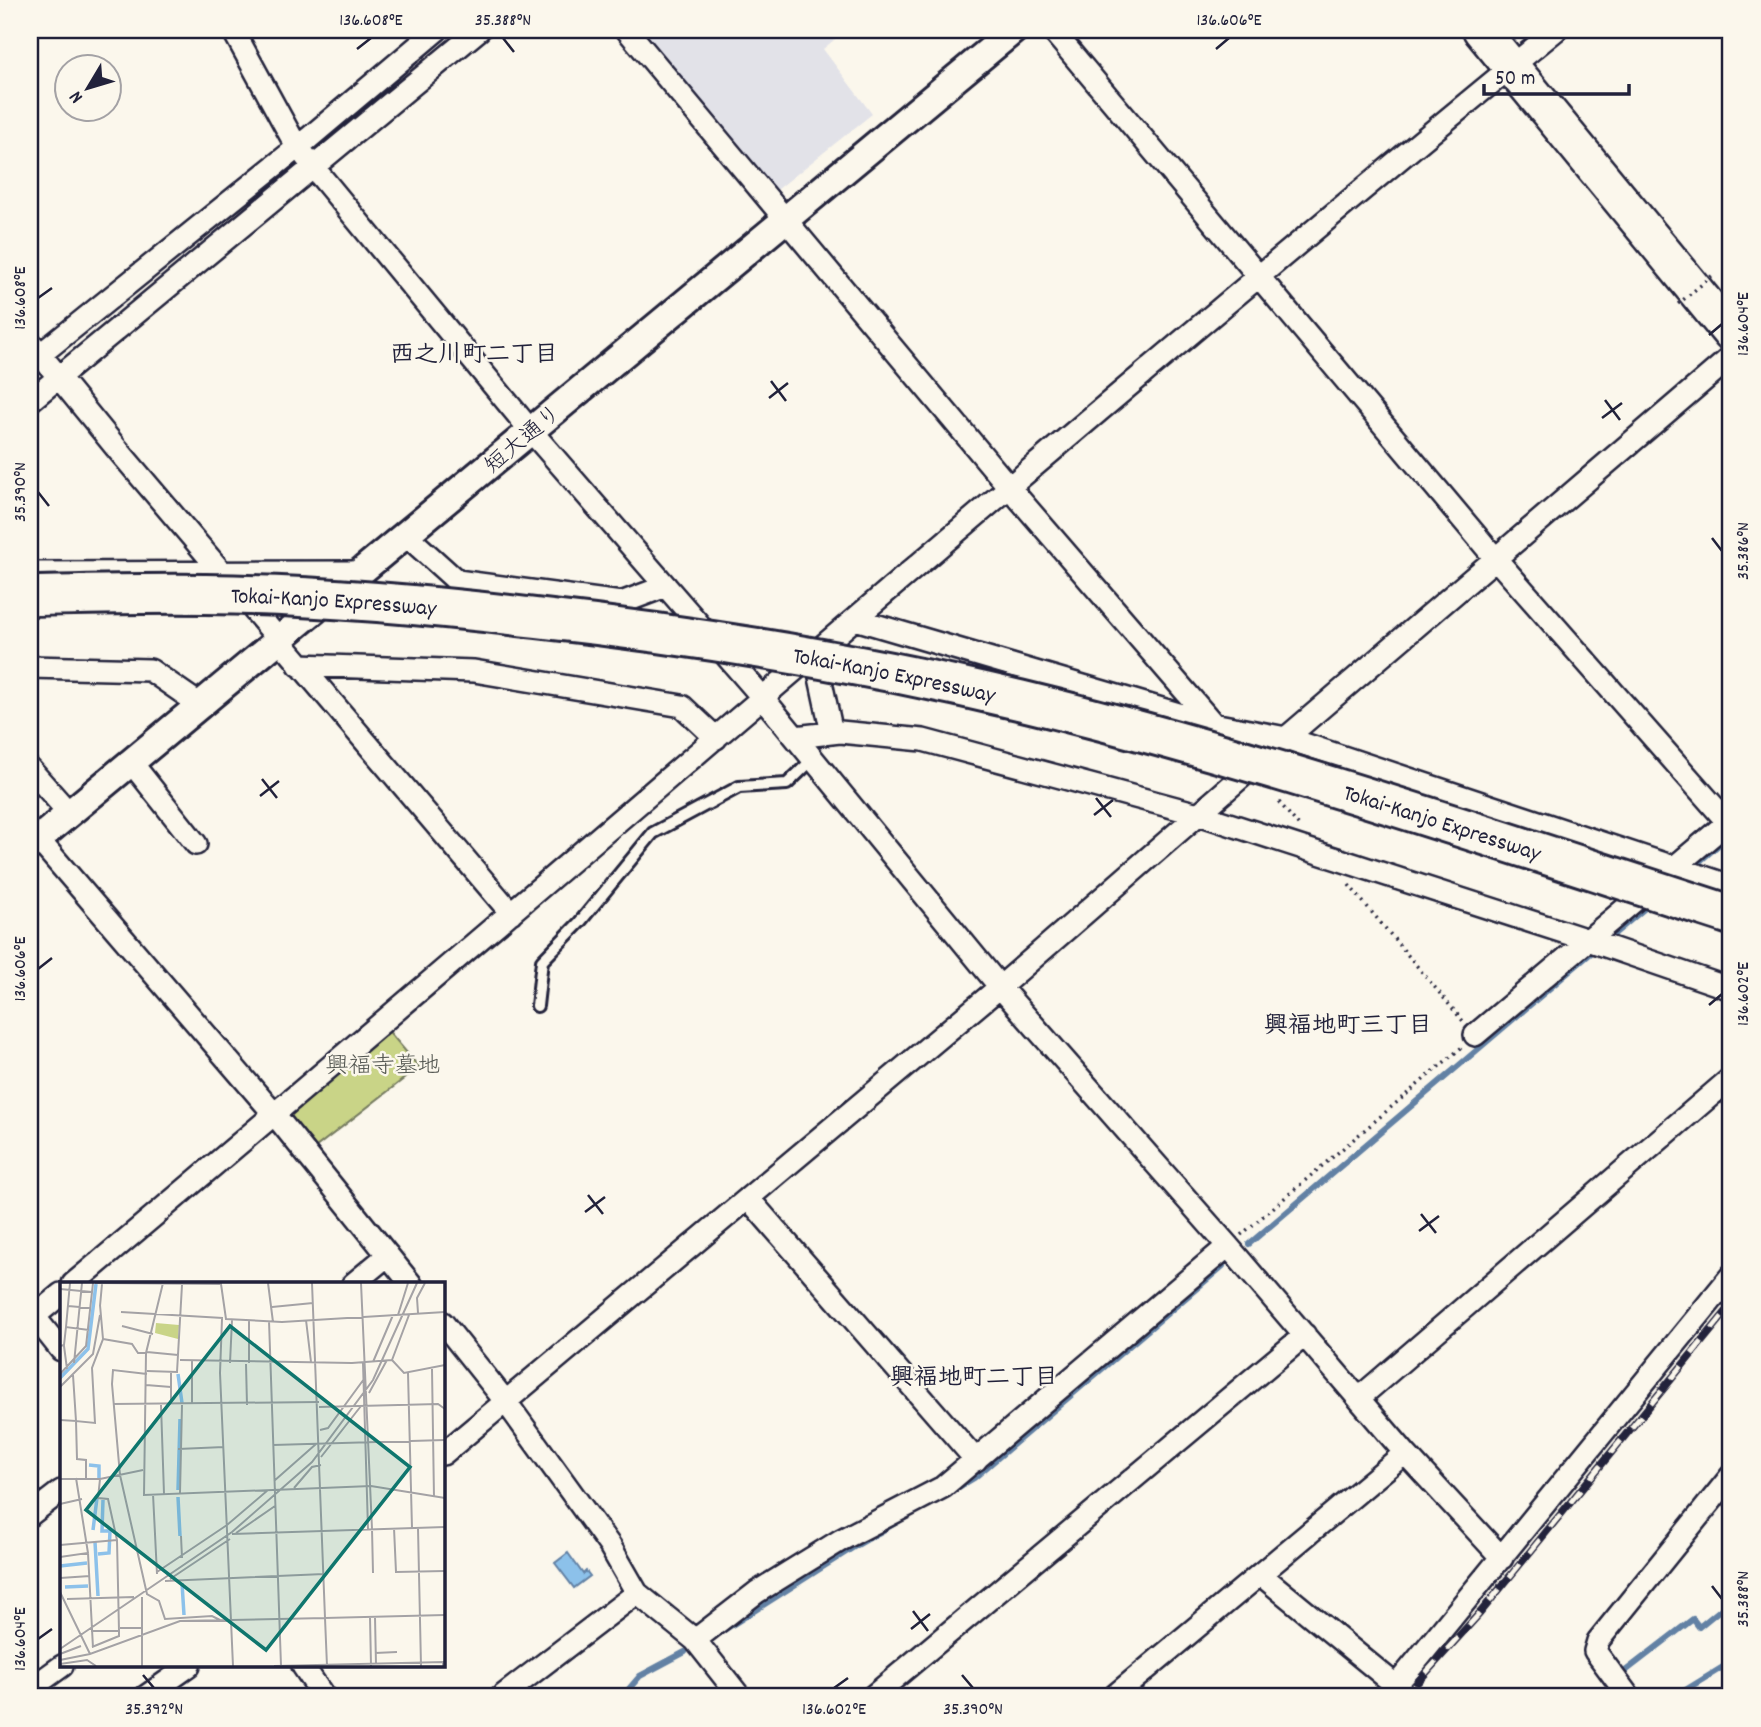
<svg xmlns="http://www.w3.org/2000/svg" width="1761" height="1727" font-family="Dekko,'Klee One',sans-serif">
  <style>
    .built { fill: #e2e2e8 }
    .green { fill: #c9d487; stroke: #767b61; stroke-width: 2 }
    .water { fill: #8cc1ea; stroke: #6281a4; stroke-width: 2 }
    .lines { fill: none; stroke-linecap: round; stroke-linejoin: round }
    .stream { stroke: #6281a4; stroke-width: 6 }
    .service-casing { stroke: #22223b; stroke-width: 16 }
    .minor-casing { stroke: #22223b; stroke-width: 26 }
    .tertiary-casing { stroke: #22223b; stroke-width: 32 }
    .trunk-casing { stroke: #22223b; stroke-width: 40 }
    .path { stroke: #22223b; stroke-width: 3.5; stroke-dasharray: 2 5; stroke-linecap: butt }
    .service { stroke: #fbf7ec; stroke-width: 10 }
    .minor { stroke: #fbf7ec; stroke-width: 21 }
    .tertiary { stroke: #fbf7ec; stroke-width: 26 }
    .trunk { stroke: #fbf7ec; stroke-width: 35 }
    .rail-casing { stroke: #22223b; stroke-width: 8 }
    .rail { stroke: #fbf7ec; stroke-width: 5; stroke-dasharray: 16; stroke-linecap: butt }
    .motorway-bridge-casing { stroke: #22223b; stroke-width: 44; stroke-linecap: butt }
    .path-bridge { stroke: #22223b; stroke-width: 3.5; stroke-dasharray: 2 5; stroke-linecap: butt }
    .motorway-bridge { stroke: #fbf7ec; stroke-width: 38 }
    .ticks { fill: none; stroke: #22223b; stroke-width: 2.5 }
    .labels { text-anchor: middle; stroke-width: 5; stroke-linejoin: round; paint-order: stroke }
    .street-label { font-size: 23px; fill: #22223b; stroke: #fbf7ec }
    .park-label { font-size: 23px; fill: #545752; stroke: #fbf7ec }
    .neighbourhood-label { font-size: 24px; font-weight: bold; fill: #22223b; stroke: #fbf7ec }
    .inset-river { fill: none; stroke: #8cc1ea; stroke-width: 3.5 }
    .inset-road { fill: none; stroke: #a4a2a5; stroke-width: 2 }
    .view { fill: #0f766e; fill-opacity: 0.15; stroke: #0f766e; stroke-width: 3.5 }
    .inset-edge { fill: none; stroke: #22223b; stroke-width: 3.5 }
    .neatline { fill: none; stroke: #22223b; stroke-width: 2.5 }
    .ticks-label { font-size: 18px; text-anchor: middle; fill: #22223b }
  </style>
  <rect width="100%" height="100%" fill="#fbf7ec"/>
  <filter id="ink" filterUnits="userSpaceOnUse"><feTurbulence type="fractalNoise" baseFrequency=".0143" numOctaves="2"/><feDisplacementMap in="SourceGraphic" scale="14" xChannelSelector="R" yChannelSelector="G"/><feConvolveMatrix kernelMatrix="1 2 1 2 8 2 1 2 1" color-interpolation-filters="sRGB"/></filter>
  <g filter="url(#ink)">
    <path class="built" d="M637 30H846L823 49 872 114 773 193Z"/>
    <path class="green" d="M386 1028 419 1067 316 1147 287 1112Z"/>
    <path class="water" d="M568 1553 583 1574 586 1571 590 1576 574 1588 555 1563Z"/>
    <g class="lines">
      <path class="stream" d="M1691 869 1723 841
        M1606 941 1651 903
        M1249 1244 1597 948
        M954 1490 974 1478 1223 1266
        M721 1632 854 1547 899 1521
        M1619 1676 1693 1619 1699 1627 1731 1601
        M622 1697 640 1676 685 1652
        M1674 1697 1731 1662"/>
      <defs>
        <path id="service" d="M537 1006 542 961 579 923 653 833 739 787 787 784 813 759"/>
        <path id="minor" d="M233 30 293 140 314 168 531 431 763 698 1000 987 1228 1246 1405 1453 1113 1697
          M627 30 1009 487 1241 756
          M1052 30 1495 558 1731 826
          M30 342 118 450 511 913
          M31 362 309 138 437 30
          M30 401 479 30
          M405 534 457 581 621 603 666 586
          M30 573 358 572
          M855 619 1213 724 1286 738 1731 886
          M815 654 832 733
          M299 665 474 671 682 706 716 738
          M30 667 150 670 199 704
          M795 737 840 732 923 740 1198 814 1588 940 1731 989
          M131 762 196 844
          M30 769 69 813
          M38 839 275 1115 411 1284
          M1475 1035 1728 822
          M748 1198 976 1460
          M73 1284C569 868 1055 440 1556 30
          M353 1284 388 1255
          M30 1311 61 1350
          M30 1320 61 1294
          M443 1323 506 1402 610 1546 637 1593 695 1640 740 1697
          M1359 1398 1731 1078
          M1405 1453 1502 1558
          M443 1454 1000 987 1286 738 1731 357
          M30 1515 61 1491
          M1260 1574 1410 1697
          M695 1640 757 1592 841 1540 943 1487 1228 1246
          M303 1666 324 1697
          M30 1689 62 1666
          M145 1697 189 1666
          M501 1697 637 1593
          M872 1697 1305 1335
          M1387 1697 1731 1276
          M1629 1697 1595 1651 1598 1641 1731 1476"/>
        <path id="tertiary" d="M30 846 1014 30"/>
        <path id="trunk" d="M1481 30 1731 334"/>
      </defs>
      <use href="#service" class="service-casing"/>
      <use href="#minor" class="minor-casing"/>
      <use href="#tertiary" class="tertiary-casing"/>
      <use href="#trunk" class="trunk-casing"/>
      <path class="path" d="M1279 802 1299 826
        M1349 885 1463 1021
        M1241 1235 1462 1047"/>
      <use href="#service" class="service"/>
      <use href="#minor" class="minor"/>
      <use href="#tertiary" class="tertiary"/>
      <use href="#trunk" class="trunk"/>
      <defs>
        <path id="rail" d="M1404 1697 1480 1613 1731 1306"/>
      </defs>
      <use href="#rail" class="rail-casing"/>
      <use href="#rail" class="rail"/>
      <defs>
        <g id="motorway-bridge">
          <path id="s1" d="M30 596C88 595 146 593 205 594 315 595 427 605 536 618 699 636 860 662 1019 700 1260 758 1496 839 1731 915"/>
        </g>
      </defs>
      <use href="#motorway-bridge" class="motorway-bridge-casing"/>
      <path class="path-bridge" d="M1678 304 1713 275"/>
      <use href="#motorway-bridge" class="motorway-bridge"/>
    </g>
  </g>
  <path class="ticks" d="M503 38 514 52M357 49 371 38M1216 49 1229 38M38 298 52 288M1709 335 1722 324M771 381 786 401M769 398 788 383M1605 400 1620 420M1602 418 1622 403M38 492 49 506M1712 538 1722 551M262 779 277 798M260 796 279 781M1096 798 1111 817M1094 815 1113 800M38 969 52 958M1709 1005 1722 994M588 1195 603 1214M585 1212 605 1197M1421 1214 1436 1233M1419 1231 1439 1216M1712 1586 1722 1599M913 1611 928 1631M911 1629 930 1614M38 1639 52 1629M143 1675 154 1688M962 1675 973 1688M834 1688 848 1678"/>
  <g class="labels">
    <g class="street-label">
      <text transform="translate(522 438) rotate(-40)" y="8">短大通り</text>
      <text dy="8" stroke="none"><textPath href="#s1" startOffset="304">Tokai-Kanjo Expressway</textPath></text>
      <text dy="8" stroke="none"><textPath href="#s1" startOffset="870">Tokai-Kanjo Expressway</textPath></text>
      <text dy="8" stroke="none"><textPath href="#s1" startOffset="1438">Tokai-Kanjo Expressway</textPath></text>
    </g>
    <g class="park-label">
      <text x="383" y="1072">興福寺墓地</text>
    </g>
    <g class="neighbourhood-label">
      <text x="474" y="361">西之川町二丁目</text>
      <text x="1348" y="1032">興福地町三丁目</text>
      <text x="974" y="1384">興福地町二丁目</text>
    </g>
  </g>
  <g transform="translate(60 1282)">
    <rect width="385" height="385" fill="#fbf7ec"/>
    <path d="M96 41 119 43 118 57 95 51Z" fill="#c9d487"/>
    <path class="inset-river" d="M118 92 122 121M0 96 28 67 36 2M29 183 39 184V196M118 208 120 137M118 215 120 254M33 248 37 216M35 260 38 314M38 272 49 271 50 249H42L43 218M0 284 27 281M122 301 124 333M5 305 28 304"/>
    <path class="inset-road" d="M35 1 161 2 166 37 222 40 385 30M103 1 86 71 84 213 311 204 385 216M208 1 213 40M252 1 265 336 385 333M301 1 312 247M0 7 32 10M8 24 31 26M40 24 42 2M212 25 253 21M61 30 163 36M358 31 357 16 365 1M338 33 348 1M162 37 160 91 173 384M246 38 251 80M189 39V81M209 39 221 384M62 44 93 52M6 45 10 1M43 57 72 62 78 71H86M0 64 4 63 6 45 29 48M4 64 7 87M87 70 118 73M120 78 292 81 332 78M332 78 344 91 385 83M332 78 349 33M313 80 333 33M14 81 22 1M170 81 172 38M303 81 308 247M186 82 187 123M372 87 374 216M87 89 117 90 122 3M348 91 352 246M0 92 26 64 33 1M87 92 53 88 52 102 60 193 87 312 99 319 105 337 152 334 160 338M86 103 111 105M0 105 33 72 40 33M309 111 327 78M132 121V79M53 122 259 120M101 123 104 212M111 123V91M259 125 378 122 385 127M0 138 16 139 13 93M260 148 268 146 304 97M213 163 385 158M118 167 164 165M261 175 301 124M26 196V178L17 177 16 139 35 141 32 86 43 57 40 23M0 197H40L83 188M214 199 256 162M234 206 252 185 261 183M120 211 122 123M93 212 97 292M0 222 22 217M334 246 336 290 385 289M358 246 361 384M312 247 313 291M176 251 215 224M172 252 385 245M121 254 122 276M0 263 57 258M28 271 33 366M0 275 28 271 16 196M97 290 167 243 208 208M0 296 30 294M110 297 170 257M105 299 264 292M0 310 30 372 120 339 265 336 267 384M7 317 74 315M310 335 311 384M315 335 316 383M60 346H83M31 349H59L57 258 48 217 38 216 40 197M32 365 59 354V349M0 367 172 250 252 180 313 98 357 1M315 371 337 370M0 372 21 364M0 378 30 372M0 382 27 378 36 384M82 384V315M214 384 383 380V384"/>
    <path class="view" d="M170 44 350 185 206 368 26 228Z"/>
    <rect width="385" height="385" class="inset-edge"/>
  </g>
  <rect width="1761" height="1727" fill="none" stroke="#fbf7ec" stroke-width="77"/>
  <g transform="translate(88 88) rotate(232)"><circle r="33" fill="#fbf7ec" stroke="#a4a2a5" stroke-width="2"/>
  <path d="M0-5L12 26L0 18L-12 26Z" fill="#22223b"/>
  <text y="-10" font-size="19" font-weight="bold" text-anchor="middle" fill="#22223b">N</text>
  </g>
  <path d="M1484 84v10h145v-10" fill="none" stroke="#22223b" stroke-width="3.5"/>
  <text x="1495" y="84" font-size="21" fill="#22223b" stroke="#fbf7ec" stroke-width="5" paint-order="stroke">50 m</text>
  <rect x="38" y="38" width="1684" height="1650" class="neatline"/>
  <g class="ticks-label">
    <text x="371" y="25">136.608°E</text>
    <text x="503" y="25">35.388°N</text>
    <text x="1229" y="25">136.606°E</text>
    <text transform="translate(19 298) rotate(-90)" y="6">136.608°E</text>
    <text transform="translate(1742 324) rotate(-90)" y="6">136.604°E</text>
    <text transform="translate(19 492) rotate(-90)" y="6">35.390°N</text>
    <text transform="translate(1742 551) rotate(-90)" y="6">35.386°N</text>
    <text transform="translate(19 969) rotate(-90)" y="6">136.606°E</text>
    <text transform="translate(1742 994) rotate(-90)" y="6">136.602°E</text>
    <text transform="translate(1742 1599) rotate(-90)" y="6">35.388°N</text>
    <text transform="translate(19 1639) rotate(-90)" y="6">136.604°E</text>
    <text x="154" y="1714">35.392°N</text>
    <text x="834" y="1714">136.602°E</text>
    <text x="973" y="1714">35.390°N</text>
  </g>
</svg>
